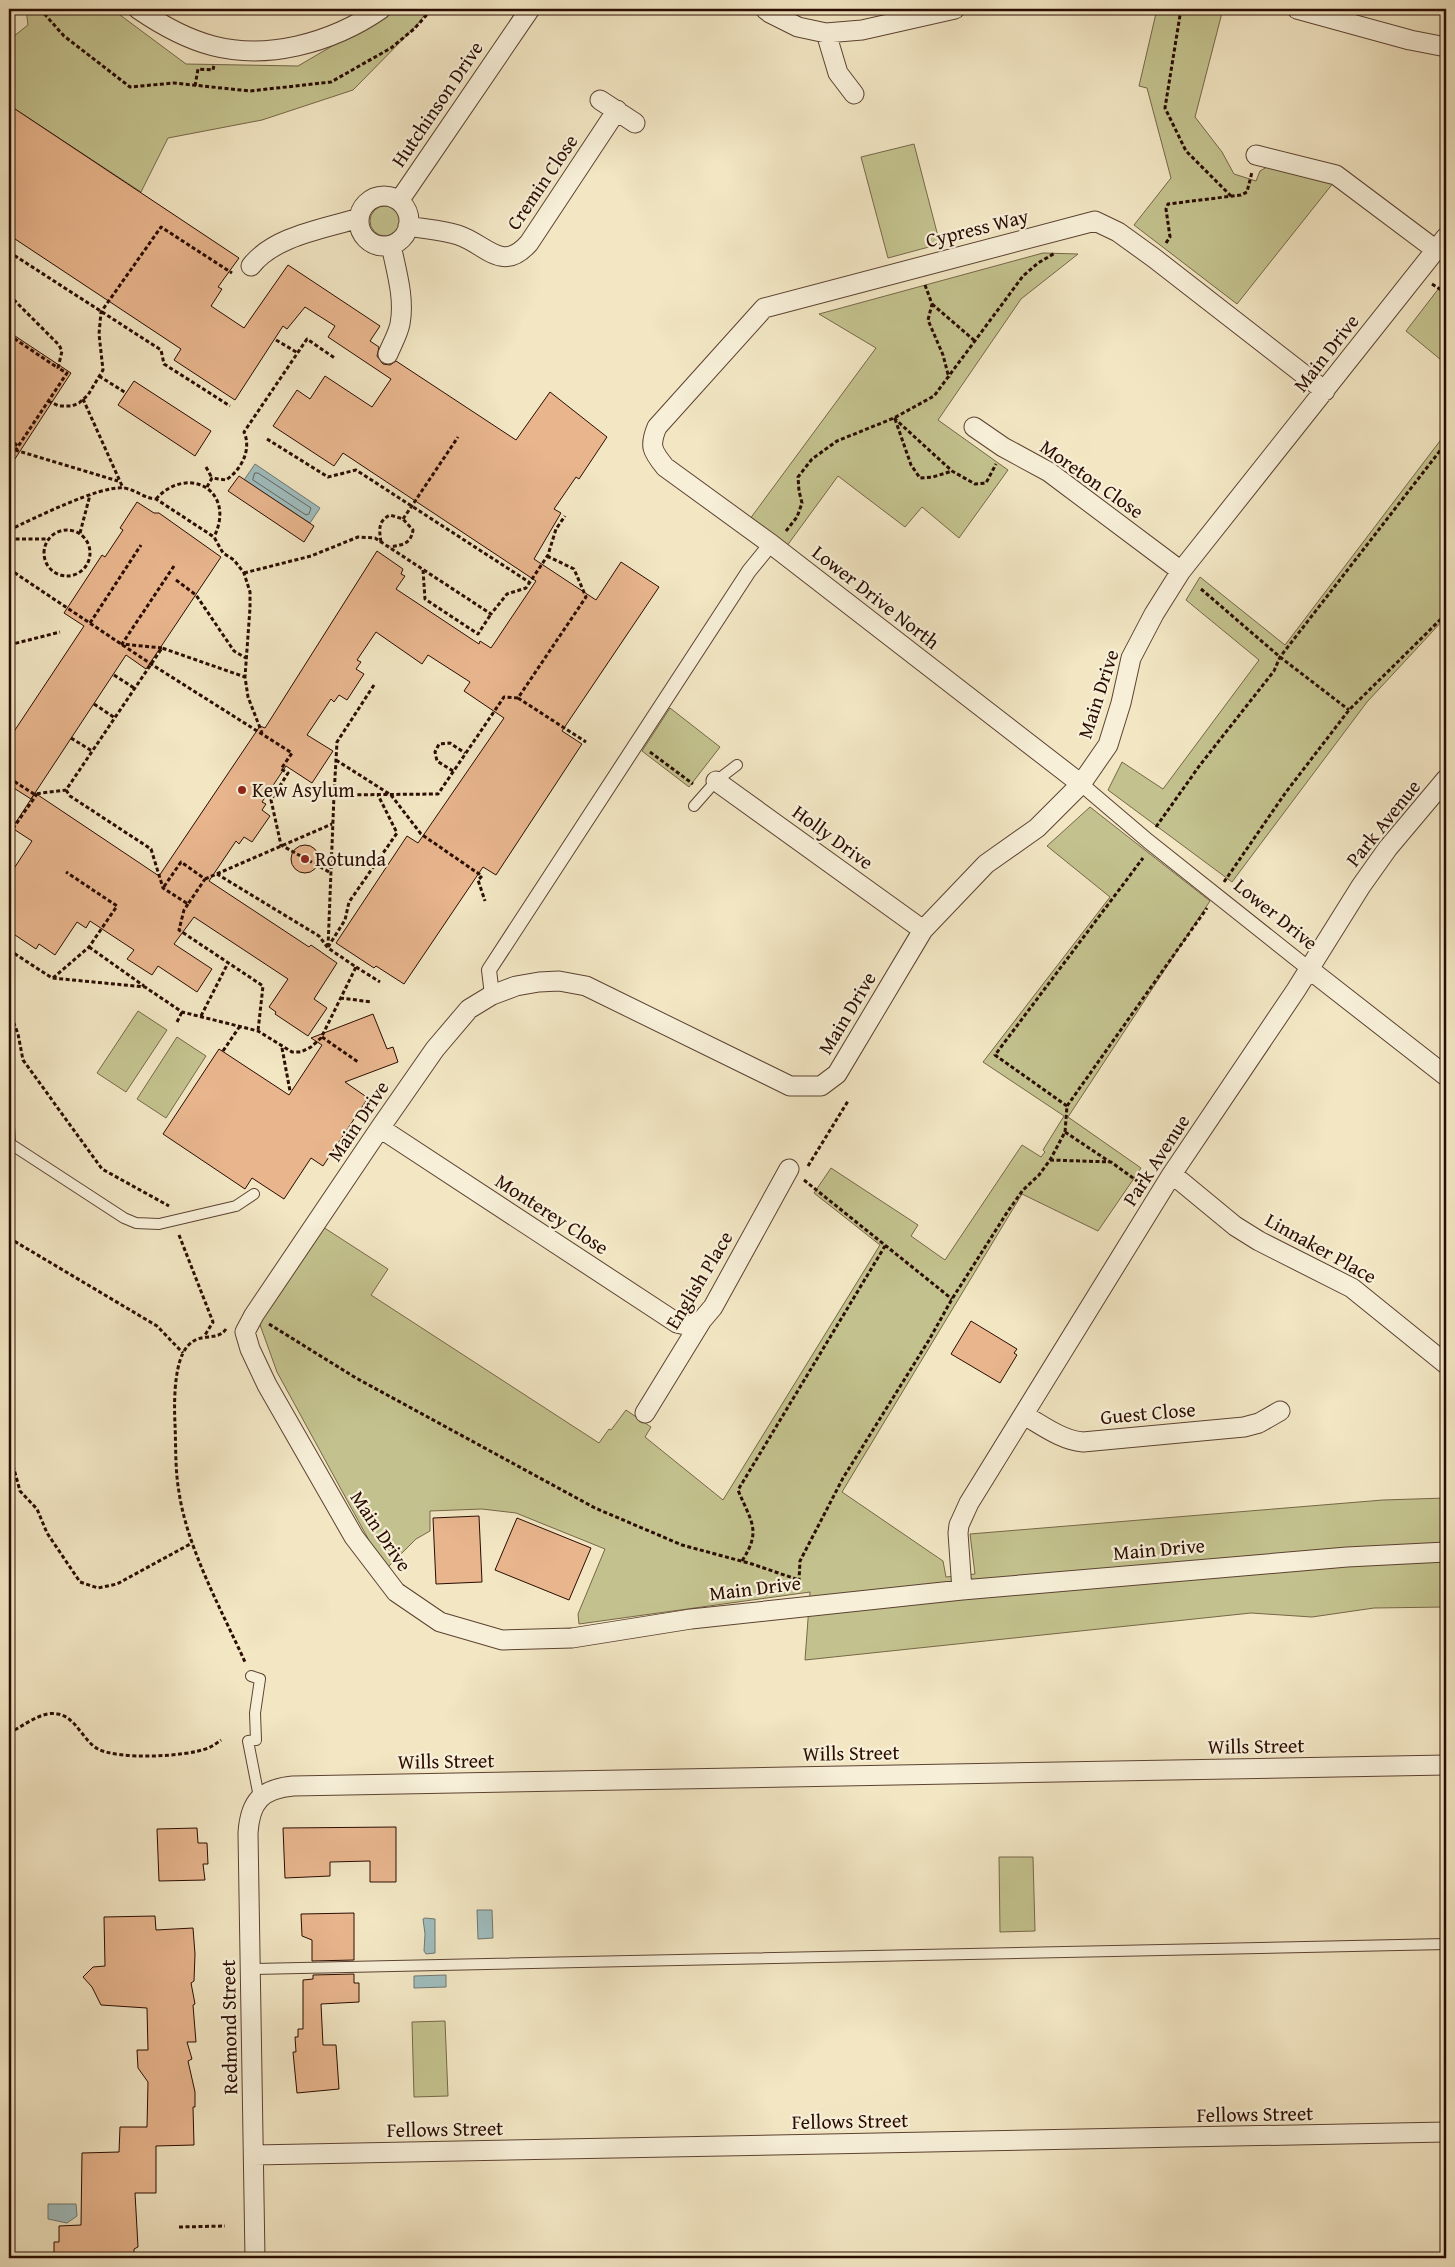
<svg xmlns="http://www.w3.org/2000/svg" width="1455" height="2267" font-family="'Gentium Book Plus',serif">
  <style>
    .green { fill: #c3c28e; stroke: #766748 }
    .water { fill: #9fbdbe; stroke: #707672 }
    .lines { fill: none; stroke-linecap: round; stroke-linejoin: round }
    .shore { stroke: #646460; stroke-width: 1 }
    .building { fill: #e8b58d; stroke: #2a0c01 }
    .service-casing { stroke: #5c4232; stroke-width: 12 }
    .pedestrian-casing { stroke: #5c4232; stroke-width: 16 }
    .minor-casing { stroke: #5c4232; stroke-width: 21 }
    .path { stroke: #2a0c01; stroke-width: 3; stroke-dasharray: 4 2.5; stroke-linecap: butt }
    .service { stroke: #f7efd8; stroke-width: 10 }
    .pedestrian { stroke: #f7efd8; stroke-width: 14 }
    .minor { stroke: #f7efd8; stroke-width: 19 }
    .poi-dot { fill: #8f2418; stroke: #f7efd8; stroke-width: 2 }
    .labels { text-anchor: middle; stroke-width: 4.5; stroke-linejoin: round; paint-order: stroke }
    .street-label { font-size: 20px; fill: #2a0c01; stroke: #f7efd8 }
    .poi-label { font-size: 20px; fill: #2a0c01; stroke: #f7efd8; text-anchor: start }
  </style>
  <rect width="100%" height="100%" fill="#f2e6c3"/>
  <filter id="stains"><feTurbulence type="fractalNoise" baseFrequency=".004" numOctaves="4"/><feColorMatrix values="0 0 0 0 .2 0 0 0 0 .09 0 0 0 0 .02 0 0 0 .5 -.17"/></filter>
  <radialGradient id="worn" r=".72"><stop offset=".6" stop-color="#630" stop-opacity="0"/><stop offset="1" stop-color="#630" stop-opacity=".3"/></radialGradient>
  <path class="green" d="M26 9H112L186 64 298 66 392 11 405 12 407 9H429L417 25 353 90 262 120 168 138 141 192 9 105V40L28 25Z
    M1157 9H1223L1195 117 1222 152 1234 174 1256 181 1260 171 1267 167 1334 182 1237 304 1134 225 1171 178 1147 88 1139 86Z
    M914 144 940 244 888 258 861 157Z
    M370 221a15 15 0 1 1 30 0a15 15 0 1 1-30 0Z
    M1043 253 1078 254 1021 299 938 420 1008 470 959 538 922 507 905 527 838 476 781 554 744 527 876 348 819 314Z
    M1446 279V364L1406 331Z
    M1446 433V617L1367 702 1232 882 1108 790 1122 762 1163 789 1259 660 1186 600 1200 577 1285 645Z
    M670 708 720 747 689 787 642 751Z
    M1090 807 1210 901 1068 1117 1141 1168 1098 1231 1022 1194 842 1492 943 1561 946 1577 975 1574 970 1534 1383 1500 1446 1498V1607L1374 1608 1312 1617 1251 1613 805 1660 810 1592 579 1624 578 1614 605 1549 516 1513 482 1509 430 1511V1531L416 1539 388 1567 371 1544 277 1372 259 1322 323 1227 388 1269 371 1295 599 1443 609 1429 611 1430 626 1410 651 1427 645 1437 723 1500 880 1245 814 1193 831 1168 918 1225 911 1236 945 1260 1022 1145 1041 1157 1045 1152 1043 1150 1064 1116 983 1062 1110 897 1047 846Z
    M138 1011 167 1030 126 1092 97 1073Z
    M177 1037 206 1056 166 1118 137 1099Z
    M999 1857H1033L1035 1931 1000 1932Z
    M445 2021 448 2096 414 2097 412 2022Z"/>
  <path class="water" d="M255 464 320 508 310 523 244 480Z
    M477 1910H492L493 1938 478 1939Z
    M425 1918 435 1919V1953L426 1954 424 1951 425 1934 423 1919Z
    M446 1975V1987L414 1988V1976Z
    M48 2204H76L77 2216 67 2223 48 2219Z"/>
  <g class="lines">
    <path class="shore" d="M255 473H258L311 508 309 514 306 515 253 480Z"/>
  </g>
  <path class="building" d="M9 105 239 258 218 287 222 289 211 306 244 328 288 265 380 326 370 341 379 347 377 356 383 364 390 365 396 361 516 440 550 392 607 437 579 479 576 477 554 509 561 513 534 559 596 600 621 562 659 587 562 731 582 744 496 875 483 867 404 984 376 966 374 968 336 943 407 836 418 843 504 718 464 691 470 682 428 655 422 664 376 632 357 660 361 662 356 669 364 674 347 700 339 695 334 702 331 699 307 735 333 751 312 783 286 766 262 802 266 804 262 810 270 816 252 842 244 837 239 844 236 841 209 881 309 947 311 945 337 963 314 999 327 1008 308 1036 275 1014 276 1012 269 1007 288 979 194 917 174 944 212 969 197 992 158 966 152 975 127 959 134 950 90 921 86 928 77 922 55 955 39 944 36 949 9 931V876L32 841 12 828 35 793 159 876 260 726 265 728 377 551 403 569 401 574 405 576 396 589 479 644 480 641 491 648 536 581 343 453 334 466 273 426 297 390 310 399 325 376 372 407 391 379 328 337 335 326 305 307 287 329 283 326 235 400 174 360 181 349 9 235Z
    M9 332 71 373 9 468Z
    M134 381 211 431 195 456 118 405Z
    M239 476 314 526 304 542 228 491Z
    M137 502 154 513H159L221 557 146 669 126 655 31 799 9 785V739L84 626 64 613 102 555 105 557 123 530 120 528Z
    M291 859a14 14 0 1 1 28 0a14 14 0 1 1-28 0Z
    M373 1014 387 1049 393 1047 398 1062 345 1082 368 1098 323 1166 311 1158 284 1199 252 1178 245 1189 163 1134 219 1049 289 1095 322 1045 311 1038Z
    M971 1321 1017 1349 1014 1353 1017 1355 1000 1383 951 1354Z
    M479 1516 482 1582 436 1584 433 1518Z
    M517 1518 591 1548 569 1600 495 1570Z
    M396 1827V1882H370V1861L330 1862V1876L285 1878 283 1828Z
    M197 1828 198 1843H207L208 1864H203L205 1880 159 1881 157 1829Z
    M354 1913V1960L312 1961V1940L302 1936 301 1914Z
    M155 1916 156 1930 193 1928 195 1954 194 1981 191 1983 195 2004 193 2005 196 2042H187L192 2059 188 2061 195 2092V2107H193L194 2145 156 2146V2193H135L138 2247 134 2249V2253H93V2258H54V2242H59V2226L81 2225 82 2153 119 2152 120 2127H147L148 2082 138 2068 137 2050H148L147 2008 101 2005 92 1987 83 1977 93 1967 105 1966 104 1917Z
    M354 1974V1983H359V2002L321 2004 323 2045H336L339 2089 297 2093 293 2052H296L295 2037H298V2029H303V1980L313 1979V1975Z"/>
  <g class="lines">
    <defs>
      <path id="service" d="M694 806 716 781 737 765
        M9 1126 10 1144
        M9 1143 124 1218 136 1223 159 1224 236 1206 254 1194
        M251 1676 260 1679 255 1713 256 1740 248 1741 259 1797
        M251 1969 1446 1944"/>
      <path id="pedestrian" d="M1081 784 1148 841 1309 969
        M492 995 489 970 749 571 771 544"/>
      <path id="minor" d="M138 9C189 44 234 60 297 46 328 39 355 27 381 9
        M765 9 770 13 798 27 826 33 862 30 955 9
        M1297 9 1410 40 1446 47
        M826 33 838 73 854 94
        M600 100 635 123
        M1256 155 1336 175 1436 250
        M359 221a25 25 0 1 1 50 0a25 25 0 1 1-50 0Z
        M399 201 530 9
        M408 226C424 229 442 230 458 235 486 244 502 274 529 243L617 110
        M1446 237 1181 571 1154 614 1131 658 1121 703 1108 745 1081 784 1037 828 986 864 923 930 837 1074 821 1086H790L586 986 559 981 539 982 516 986 492 995 469 1009 435 1049 380 1128 254 1315 245 1332 250 1349 267 1385 354 1537 396 1592 440 1622 502 1640 572 1638 691 1619 962 1590 1347 1557 1446 1552
        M251 266C274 236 324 229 359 218
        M388 354C392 344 398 334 400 324 405 298 396 270 391 245
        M974 427 1003 447 1049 472 1181 571
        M716 781 923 930
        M1081 784 771 544 665 467C652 451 649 446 657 427L764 308 1095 221 1118 232 1154 258 1325 391
        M1309 969 1446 1076
        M380 1128 677 1323 690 1326 702 1320
        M1172 1174 1235 1226 1259 1241 1352 1288 1446 1364
        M645 1413 702 1320 713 1307 789 1169
        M1024 1415C1042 1425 1061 1440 1083 1442L1244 1427 1259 1423 1280 1411
        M962 1590 958 1533 959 1525 969 1503 1172 1174 1296 990 1361 886 1388 848 1446 779
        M254 2155 1446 2132
        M255 2258 248 1833C250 1801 262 1789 293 1786L1446 1765"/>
    </defs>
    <use href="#service" class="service-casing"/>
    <use href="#pedestrian" class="pedestrian-casing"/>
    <use href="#minor" class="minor-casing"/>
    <path class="path" d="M40 9 64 36 130 87 174 83 250 91 331 82 391 48 414 29 432 9
      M1181 9 1165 108 1186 151 1231 196
      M195 86 198 69 213 70 214 65
      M1166 243 1170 237 1166 209 1168 204 1241 195 1247 192 1252 172
      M9 252 161 350 164 364 230 406
      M1432 284 1446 293
      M925 285 932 304 928 320 943 355 949 378
      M9 295 59 345 62 351 58 368 67 373 9 460
      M932 304 975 341
      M9 335 58 368
      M276 340 298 353
      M99 376 126 393
      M83 399 123 488
      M48 401 59 406H72L79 403 88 395 103 370 99 334 101 312 161 227 232 273
      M894 418 952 471 975 484 986 483 996 464
      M895 419 911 465 920 478 933 477 952 471
      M9 439 18 446
      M267 439 328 477 356 470 529 582
      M15 450 118 481
      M206 467 212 478
      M207 487 212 478 226 480C241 470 252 450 244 432L307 339 336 359
      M156 499C187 464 237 490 214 537
      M403 519 458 437
      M44 553a23 23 0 1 1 46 0a23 23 0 1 1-46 0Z
      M9 530C33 519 100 485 124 488 137 490 143 498 156 499L214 537 223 553 234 560 244 573 250 592V608L245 677 248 697 262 733
      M786 531 797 517 802 503 799 491 798 477 812 459 837 441 894 418 934 396 1023 276 1038 263 1055 253
      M80 533 90 495
      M9 539H47
      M381 542C379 529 378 521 390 515L403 519 413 530C411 544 402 545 390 547
      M9 569 151 664 292 753 281 769 288 773 271 800 281 845 331 873
      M423 570 425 599 478 634 491 614
      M244 573 311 556 358 537 375 538 491 614 507 594 526 588 548 555 556 529 565 516
      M176 580 196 595 234 651 246 658
      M1201 589 1280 657 1349 710
      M90 623 141 545
      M9 645 60 632
      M162 648 122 644 174 566
      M114 675 134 688
      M518 698 586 742
      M94 704 115 718
      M71 738 92 751
      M650 752 693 784
      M336 760 391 795 421 834 482 876 478 880 485 901
      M453 771 437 761 435 752 439 744 450 743 465 753
      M9 778 34 794 66 790 162 648 245 677
      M66 790 70 796 151 849 163 888 188 904 205 879 181 862 163 888
      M334 795 337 742 374 685
      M1156 827 1200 765 1274 671 1280 657 1446 443
      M9 834 37 794
      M205 879 332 824
      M1224 882 1286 792 1349 710 1446 614
      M188 904 184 910 179 930 263 986 258 1031
      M89 947 144 986
      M328 947 334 795 438 794 504 697 518 698 586 597 574 569 547 556
      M328 947 345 920 349 902 397 833 378 795
      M9 950 52 978 145 987 182 1012 258 1031 292 1052H301L311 1047 321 1038 356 967 328 948 319 936 217 874
      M356 967 380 982
      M53 978 89 947 117 906 66 872
      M340 998 372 1002
      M9 1010 18 1034 23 1060 102 1169 169 1206
      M201 1016 228 963
      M177 1022 182 1012
      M322 1037 358 1062
      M282 1048 290 1091
      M223 1051 240 1026
      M1067 1106 995 1055 1143 858
      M1065 1132 1110 1162
      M1050 1160 1111 1162 1144 1186
      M808 1166 848 1101
      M804 1180 952 1299
      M179 1235 213 1322 205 1335
      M9 1238 157 1326 183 1353
      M269 1324 356 1378 595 1508 682 1545 752 1564 799 1580
      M226 1329C216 1344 196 1328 183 1353 174 1371 174 1405 175 1424 176 1447 175 1470 179 1492 187 1548 222 1611 245 1662
      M9 1352 11 1355 9 1368
      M9 1460 14 1469 20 1491 37 1509 47 1533 80 1582 98 1588 117 1584 192 1543
      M742 1561C762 1530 751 1522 738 1490L885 1246
      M801 1588 799 1580 800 1561 843 1478 929 1340 952 1299 1008 1211 1023 1190 1039 1175 1050 1160 1065 1132 1067 1106 1207 908
      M9 1733C22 1727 42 1710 58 1714 76 1717 83 1741 98 1749 119 1760 186 1757 208 1748 213 1746 217 1743 221 1740
      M179 2227 225 2226"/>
    <use href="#service" class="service"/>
    <use href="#pedestrian" class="pedestrian"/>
    <use href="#minor" class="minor"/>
  </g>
  <g class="poi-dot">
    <circle cx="242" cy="790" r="5"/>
    <circle cx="305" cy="859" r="5"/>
  </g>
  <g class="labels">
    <g class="street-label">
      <text transform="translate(437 104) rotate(-56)" y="7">Hutchinson Drive</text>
      <text transform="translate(542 182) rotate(-56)" y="7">Cremin Close</text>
      <text transform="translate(977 228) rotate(-14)" y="7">Cypress Way</text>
      <text transform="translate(1326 353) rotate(-52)" y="7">Main Drive</text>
      <text transform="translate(1092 479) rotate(35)" y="7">Moreton Close</text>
      <text transform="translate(876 597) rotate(38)" y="7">Lower Drive North</text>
      <text transform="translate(1098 694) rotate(-72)" y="7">Main Drive</text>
      <text transform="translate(1383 823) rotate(-51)" y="7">Park Avenue</text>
      <text transform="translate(833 837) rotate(36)" y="7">Holly Drive</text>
      <text transform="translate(1276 914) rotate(39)" y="7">Lower Drive</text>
      <text transform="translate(847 1013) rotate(-59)" y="7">Main Drive</text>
      <text transform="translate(358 1121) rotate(-56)" y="7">Main Drive</text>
      <text transform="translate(1156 1160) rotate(-57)" y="7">Park Avenue</text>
      <text transform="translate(552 1214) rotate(33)" y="7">Monterey Close</text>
      <text transform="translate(1321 1248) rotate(29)" y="7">Linnaker Place</text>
      <text transform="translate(699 1280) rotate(-59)" y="7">English Place</text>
      <text transform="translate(1148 1413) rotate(-5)" y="7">Guest Close</text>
      <text transform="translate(381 1531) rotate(56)" y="7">Main Drive</text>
      <text transform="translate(1159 1549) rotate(-5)" y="7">Main Drive</text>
      <text transform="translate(755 1588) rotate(-7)" y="7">Main Drive</text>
      <text transform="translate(1256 1746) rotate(-1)" y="7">Wills Street</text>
      <text transform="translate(851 1753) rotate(-1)" y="7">Wills Street</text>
      <text transform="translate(446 1761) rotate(-1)" y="7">Wills Street</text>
      <text transform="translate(229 2027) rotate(-91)" y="7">Redmond Street</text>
      <text transform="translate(1255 2114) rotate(-1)" y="7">Fellows Street</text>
      <text transform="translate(850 2121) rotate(-1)" y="7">Fellows Street</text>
      <text transform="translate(445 2129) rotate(-1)" y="7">Fellows Street</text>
    </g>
    <g class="poi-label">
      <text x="252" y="797">Kew Asylum</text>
      <text x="315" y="866">Rotunda</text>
    </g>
  </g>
  <rect width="1455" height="2267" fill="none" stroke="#f2e6c3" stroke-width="30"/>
  <rect x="10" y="10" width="1435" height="2247" fill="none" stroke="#2a0c01" stroke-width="2.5"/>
  <rect x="15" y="15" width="1425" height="2237" fill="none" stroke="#2a0c01"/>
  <rect width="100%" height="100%" filter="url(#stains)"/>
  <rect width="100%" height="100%" fill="url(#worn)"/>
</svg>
